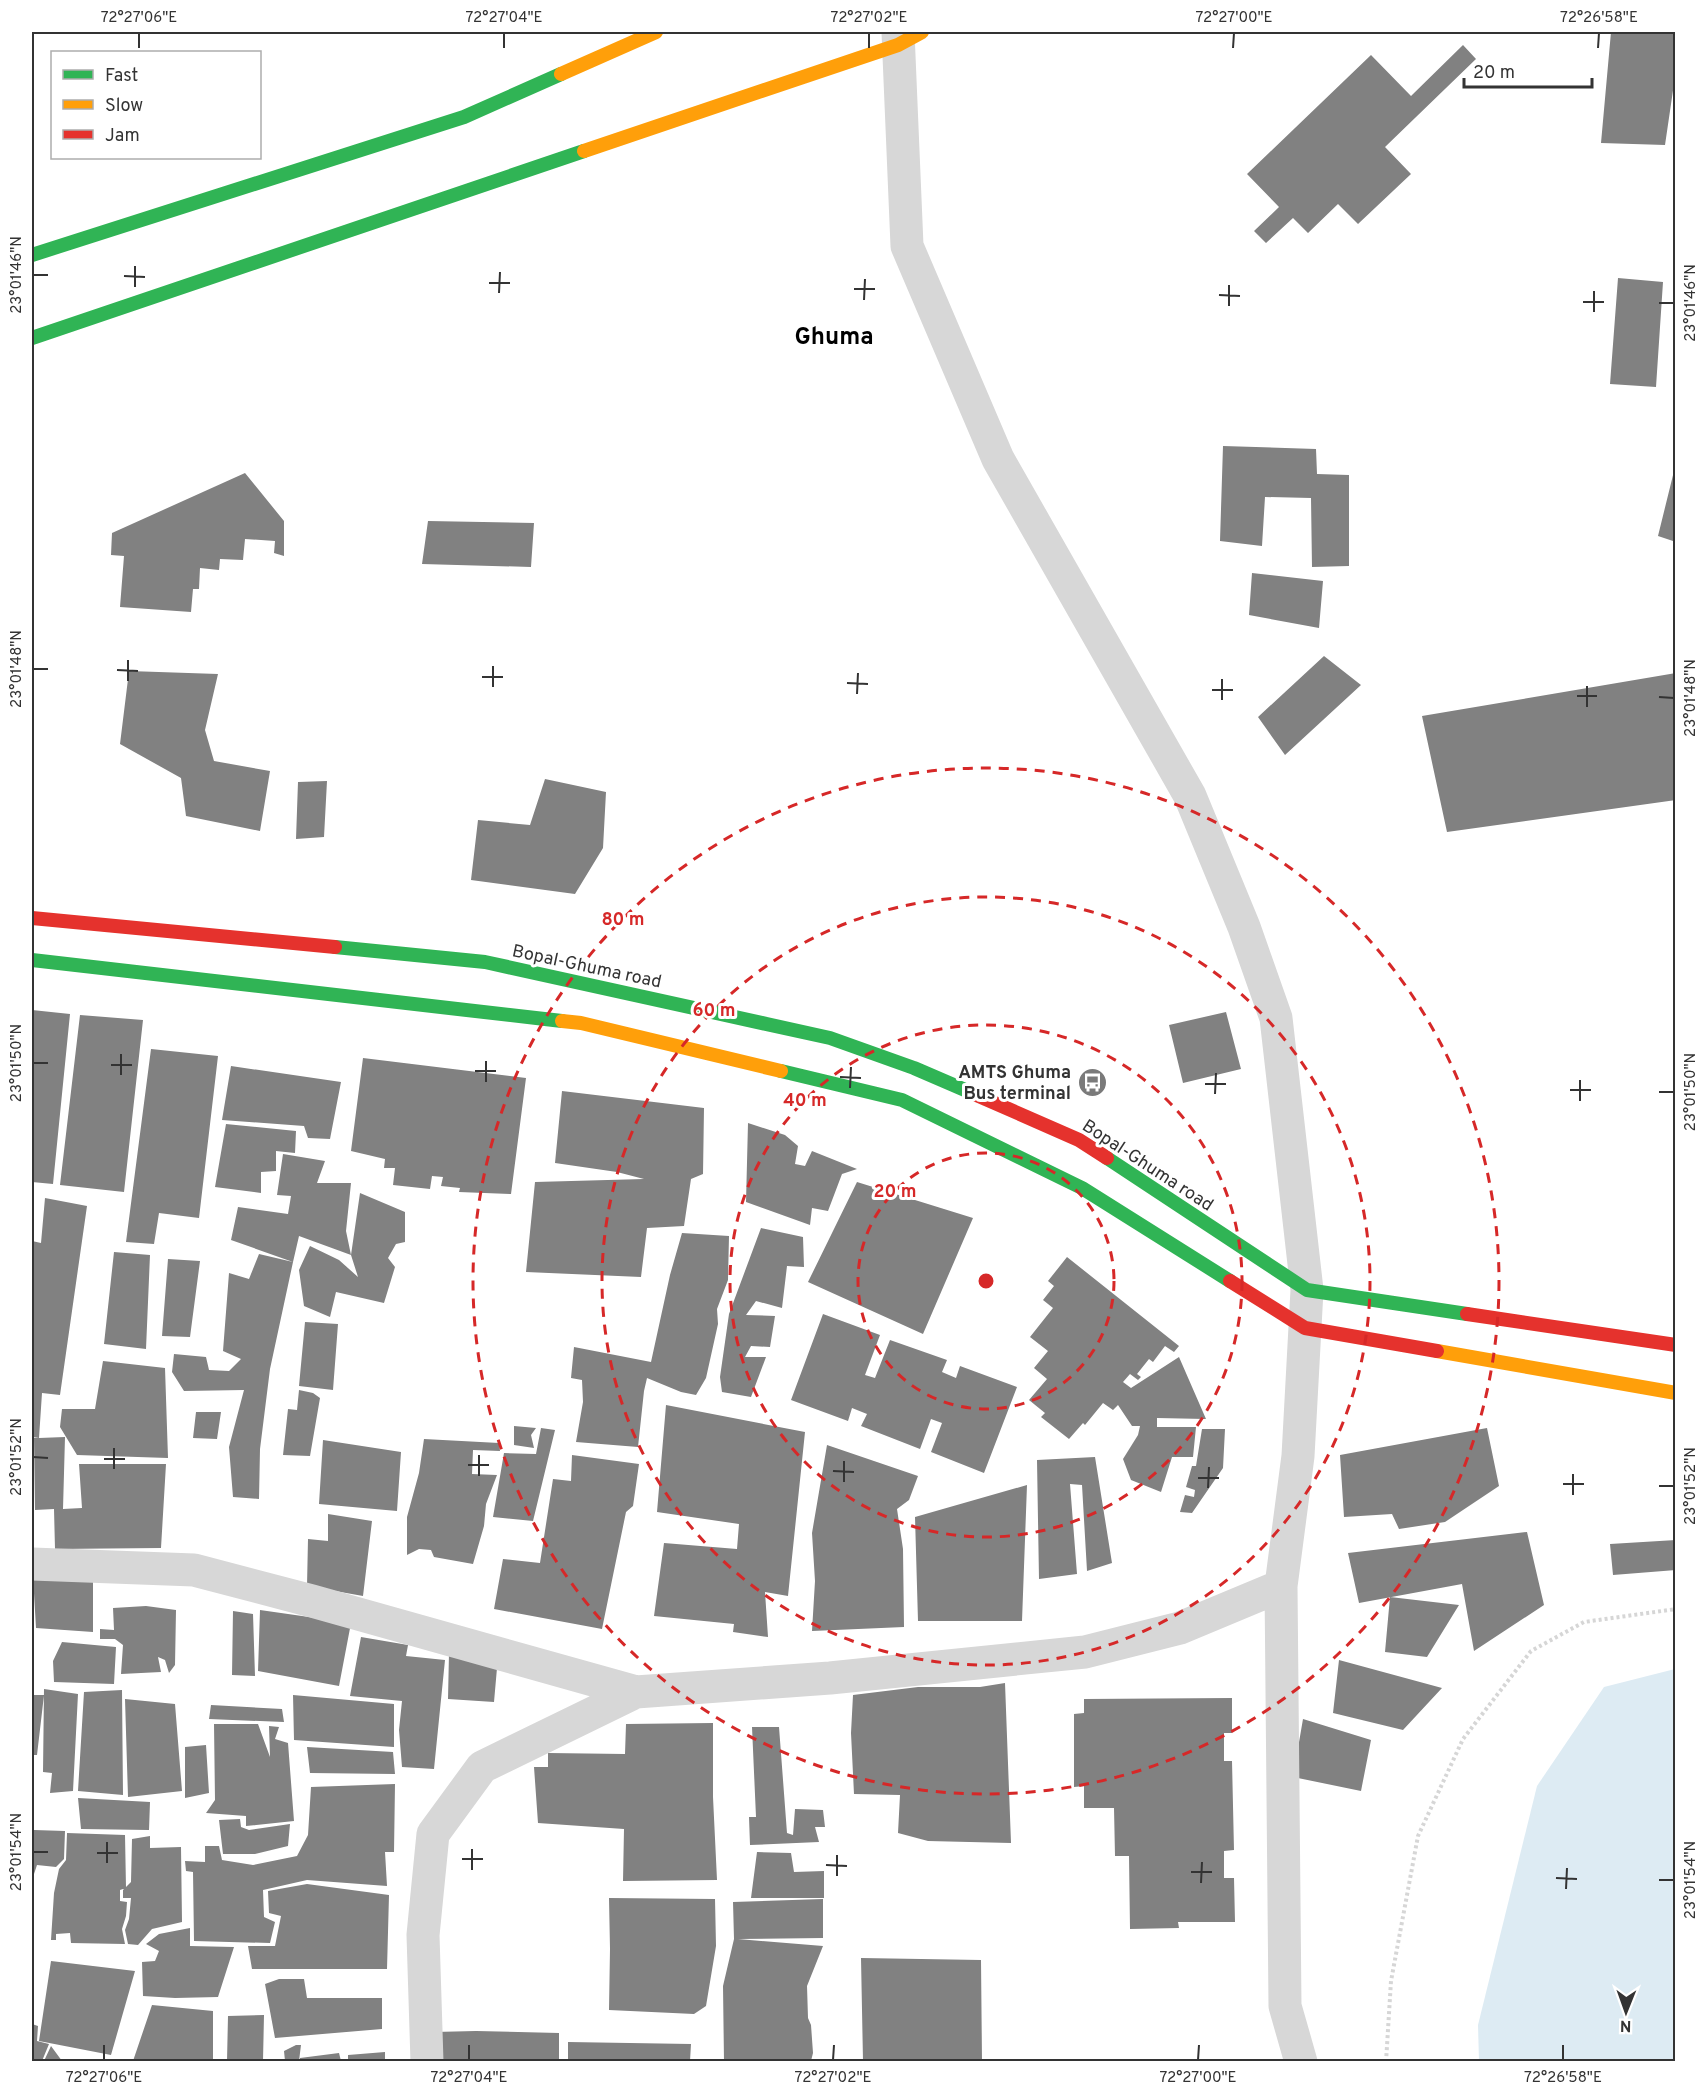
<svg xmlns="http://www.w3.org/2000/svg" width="1707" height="2093" font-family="Overpass,sans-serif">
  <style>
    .water { fill: #ddebf3 }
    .building { fill: #818181 }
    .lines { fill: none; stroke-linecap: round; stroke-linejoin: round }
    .path { stroke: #d6d6d6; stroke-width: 4; stroke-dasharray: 3 3; stroke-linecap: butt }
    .street { stroke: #d7d7d7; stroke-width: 33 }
    .fast { stroke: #30b455; stroke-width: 14 }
    .slow { stroke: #ff9f0a; stroke-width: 14 }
    .jam { stroke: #e5322d; stroke-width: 14 }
    .ticks { fill: none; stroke: #333; stroke-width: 2 }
    .ring { fill: none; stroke: #d62828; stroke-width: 3; stroke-dasharray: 10 8 }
    .labels { text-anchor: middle; stroke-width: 6; stroke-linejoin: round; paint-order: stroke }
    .street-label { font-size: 18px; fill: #333; stroke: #fff }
    .poi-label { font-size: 18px; font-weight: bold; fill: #333; stroke: #fff; text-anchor: end }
    .district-label { font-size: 24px; font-weight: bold; fill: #000; stroke: #fff }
    .centre { fill: #d62828; stroke: #fff; stroke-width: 3 }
    .ring-label { font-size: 18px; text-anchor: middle; font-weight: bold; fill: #d62828; stroke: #fff; stroke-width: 6; stroke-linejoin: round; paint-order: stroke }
    .neatline { fill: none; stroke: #333; stroke-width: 2 }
    .ticks-label { font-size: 15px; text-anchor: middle; fill: #333 }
  </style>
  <rect width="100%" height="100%" fill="#fff"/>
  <path class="water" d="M1675 1669V2061H1479L1478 2025 1537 1786 1604 1687Z"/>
  <path class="building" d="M1611 32H1676V70L1665 145 1601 143Z
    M1463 45 1476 59 1385 147 1411 174 1358 224 1338 204 1308 233 1293 218 1266 243 1254 231 1279 207 1247 174 1371 55 1411 96Z
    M1618 278 1663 282 1656 387 1610 384Z
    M1223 446 1316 449 1317 474 1349 475V566L1312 567 1311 498 1265 497 1262 546 1220 541Z
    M1675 467H1676V542L1658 536Z
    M245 473 284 521V556L274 553 275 541 245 539 243 560 220 559 219 570 200 568 199 589H193L191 612 120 607 124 556 111 555 112 533Z
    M428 521 534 523 531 567 422 564Z
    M1252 573 1323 581 1319 628 1249 615Z
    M1324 656 1361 685 1285 755 1258 717Z
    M129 671 218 674 205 730 214 761 270 771 260 831 186 816 181 778 120 744Z
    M1676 673V800L1447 832 1422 716Z
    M545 779 606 792 603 848 575 894 471 880 478 820 530 825Z
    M327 781 324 837 296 839 298 782Z
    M32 1010 70 1014 53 1184 32 1182Z
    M1226 1012 1241 1069 1183 1083 1169 1025Z
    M80 1015 143 1020 124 1192 60 1185Z
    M151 1049 218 1056 199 1218 159 1213 154 1244 126 1242Z
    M363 1058 526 1078 511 1194 459 1192 460 1188 441 1186 443 1177 432 1176 430 1189 393 1185 395 1168H384L385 1159 351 1151Z
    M231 1066 341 1082 330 1139 308 1138 304 1126 222 1120Z
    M562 1091 704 1108 703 1174 691 1179 684 1226 647 1228 641 1277 526 1272 535 1182 644 1179 617 1172 555 1163Z
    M748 1123 785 1135 798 1146 795 1164 805 1166 812 1151 857 1169 842 1174 828 1211 812 1208 810 1225 746 1202Z
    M226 1124 296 1131 295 1153 276 1151V1171L261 1172V1193L215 1187Z
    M283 1154 325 1161 317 1183H351L346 1231 351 1255 360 1193 405 1212V1242L396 1244 388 1258 395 1267 384 1303 336 1292 330 1317 304 1306 299 1270 310 1246 339 1260 358 1277 351 1255 299 1236 293 1262 231 1240 238 1207 288 1214 291 1196 277 1195Z
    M857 1182 973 1218 923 1334 808 1282Z
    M45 1198 87 1206 60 1395 42 1393 39 1438 65 1437 63 1509 82 1508 79 1464H166L161 1548 55 1549 54 1509 35 1510 34 1438H39L32 1437V1241L41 1243Z
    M761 1228 803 1237 804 1267 787 1266 782 1308 756 1301 746 1315 775 1316 770 1347 751 1346 745 1357H766L751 1397 722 1392 720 1377 729 1314Z
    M682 1233 729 1236 728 1280 717 1309 718 1324 706 1378 696 1395 681 1392 647 1378 644 1391 638 1447 576 1442 583 1402 582 1380 571 1378 574 1347 651 1362 670 1275Z
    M114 1252 150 1255 146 1349 104 1344Z
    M259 1254 293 1262 270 1369 260 1449 259 1499 233 1497 229 1447 244 1390 184 1391 172 1372 174 1354 206 1357 209 1370 229 1371 241 1359 223 1351 229 1273 249 1279Z
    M1067 1257 1179 1346 1174 1352 1165 1346 1153 1362 1149 1359 1137 1374 1141 1377 1138 1380 1130 1374 1123 1382 1131 1388 1179 1357 1206 1419 1157 1418V1427H1196L1193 1457H1172L1161 1492 1131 1480 1123 1459 1138 1435 1140 1426H1132L1118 1405 1113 1410 1103 1403 1085 1425 1083 1423 1069 1439 1041 1417 1045 1413 1029 1400 1047 1379 1034 1368 1048 1351 1030 1337 1053 1308 1043 1300 1054 1286 1048 1281Z
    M168 1259 200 1261 190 1337 162 1336Z
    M823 1314 880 1335 865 1375 875 1378 890 1340 947 1360 942 1372 956 1378 960 1366 1017 1387 984 1473 931 1452 942 1423 931 1419 920 1449 861 1426 867 1414 852 1408 848 1421 791 1400Z
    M305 1322 338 1324 333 1390 299 1386Z
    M103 1361 165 1368 168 1458 77 1455 60 1427 62 1409H95Z
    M299 1390 313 1393 320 1398 310 1456 283 1455 288 1409 297 1410Z
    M666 1405 805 1432 788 1596 765 1592 768 1637 733 1632 734 1624 654 1616 664 1543 737 1549 739 1524 657 1512Z
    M196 1412H221L217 1439 193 1438Z
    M514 1426 536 1428 531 1435 534 1448 514 1445Z
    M541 1428 555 1430 533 1521 493 1517 504 1453 536 1454Z
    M1487 1428 1499 1486 1445 1522 1399 1529 1392 1514 1344 1517 1340 1455Z
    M1202 1429H1225L1223 1468 1192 1513 1180 1512 1185 1495 1194 1497 1195 1490 1186 1487 1192 1466H1196Z
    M424 1439 499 1443 500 1451 473 1450 472 1474 497 1475 486 1504 484 1526 473 1564 434 1557 431 1550 419 1549 407 1555V1517L419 1473Z
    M323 1440 401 1452 397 1511 319 1504Z
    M827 1445 918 1476 909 1500 897 1509 903 1549 904 1627 812 1631 815 1581 812 1533Z
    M572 1455 639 1464 633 1506 626 1512 602 1629 494 1609 503 1559 540 1563 553 1479 571 1481Z
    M1095 1457 1112 1563 1087 1571 1082 1485 1070 1484 1077 1574 1039 1579 1037 1460Z
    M1027 1485 1022 1621H918L915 1517Z
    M328 1514 372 1521 363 1596 307 1586 308 1539 328 1541Z
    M1527 1532 1544 1605 1474 1651 1462 1584 1359 1603 1348 1553Z
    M1676 1540V1570L1613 1575 1610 1544Z
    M33 1576 93 1579V1632L36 1628Z
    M1390 1597 1459 1605 1427 1657 1385 1652Z
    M146 1606 176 1610 175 1665 169 1673 165 1660 158 1657 161 1672 121 1674 123 1645 115 1639H100V1629L114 1630 113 1608Z
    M260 1610 351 1623 339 1686 258 1671Z
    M233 1611 253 1614 255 1676 232 1675Z
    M361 1637 408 1645 406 1656 445 1660 434 1769 402 1767 399 1730 402 1701 350 1696Z
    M62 1642 116 1647 114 1684 54 1682 53 1661Z
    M449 1653 497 1668 494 1702 448 1699Z
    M1339 1660 1442 1688 1403 1730 1333 1713Z
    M1005 1683 1011 1843 928 1841 898 1833 900 1795 854 1794 851 1733 853 1695 918 1687H980Z
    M44 1689 78 1694 73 1791 50 1793 52 1773 43 1772Z
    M122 1690 123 1795 78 1791 84 1692Z
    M32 1695H44L37 1755H32Z
    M293 1695 394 1704V1747L294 1740Z
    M1232 1698V1733H1224V1761H1232L1234 1850 1224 1851V1878H1234L1235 1922H1178L1179 1928 1130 1929 1129 1856H1115L1114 1808H1084V1786L1074 1787V1714L1084 1713V1699Z
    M125 1699 175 1704 182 1791 128 1797Z
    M211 1705 282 1709 284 1722 209 1719Z
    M1303 1719 1371 1740 1361 1791 1293 1777Z
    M713 1723V1797L717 1880 623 1881 624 1829 538 1823 534 1767H548V1753L625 1754 626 1724Z
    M214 1724H258L270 1757 269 1726 279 1727 275 1739 288 1743 294 1821 246 1826V1816L206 1813 215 1800Z
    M752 1727H779L787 1833 793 1835 795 1809 823 1810 825 1827H815L819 1842 750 1845 749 1817H756Z
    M206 1745 209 1793 185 1798V1747Z
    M307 1747 393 1752 395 1774 310 1773Z
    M395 1784 394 1852H385L387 1886 307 1880 263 1890 264 1917 275 1922 270 1943 194 1941 193 1872 186 1871 185 1861 205 1862V1846H219L222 1860 253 1865 297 1856 308 1835 311 1787Z
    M78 1798 150 1802 149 1830 81 1829Z
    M240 1819 241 1827 249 1830 290 1824 288 1846 255 1854H223L219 1820Z
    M34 1830 65 1831 64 1859 56 1867 37 1865 32 1880V1839Z
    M67 1833 125 1835 126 1888 120 1890V1901L127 1902 126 1916 122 1929 125 1944 71 1943 70 1933 56 1934V1940H51L54 1893 59 1869 66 1860Z
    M150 1836V1848L181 1847 182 1922 152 1929 138 1945 128 1944 125 1930 129 1919 131 1898H123V1890L131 1882 132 1839Z
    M757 1852 791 1853 794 1872 824 1871V1898H751Z
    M307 1884 389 1895 387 1969H252L248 1946H275L281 1916 269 1913 268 1891Z
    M609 1898 715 1899 716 1946 706 2006 694 2014 609 2010 610 1949Z
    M823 1899V1938L738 1939 823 1946 807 1986 808 2018 811 2025 813 2053 811 2061H795V2059H727L732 2060V2061H724L723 1986 734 1939 733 1902Z
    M190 1928V1946L234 1947 218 1997 175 1998 143 1996 142 1962 155 1961 159 1951 146 1944 159 1934Z
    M861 1958 981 1960 982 2061H863Z
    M51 1961 135 1971 111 2055 39 2041Z
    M279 1979H304L307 1998H382V2029L275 2038 265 1984Z
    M152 2005 213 2011V2061H133Z
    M264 2015 263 2061H227L228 2016Z
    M32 2024 38 2026 37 2041 49 2044 42 2061H32Z
    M476 2031 559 2033V2061H433L434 2032Z
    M568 2042 691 2044 690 2061H568Z
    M296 2045H301L299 2061H285L284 2051Z
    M51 2046 62 2061H44Z
    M385 2052V2061H348V2055Z
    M339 2053 341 2061H300V2058Z"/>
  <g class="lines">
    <path class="path" d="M1386 2062 1391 1981 1418 1836 1463 1739 1531 1651 1584 1622 1676 1609"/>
    <path class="street" d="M32 1564 194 1570 312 1601 636 1692
      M1281 1586 1285 2006 1301 2062
      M427 2062 423 1935 433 1834 482 1767 636 1692 830 1678 1085 1652 1180 1628 1281 1586 1298 1456 1307 1290 1276 1018 1244 927 1190 796 998 459 907 246 898 32"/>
    <path class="fast" d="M32 255 464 117 561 74
      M32 338 584 151
      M335 947 485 962 830 1038 914 1068 972 1093
      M32 960 562 1021
      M781 1071 902 1100 1082 1188 1230 1281
      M1107 1158 1307 1290 1467 1314"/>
    <path class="slow" d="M561 74 656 32
      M584 151 898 45 922 32
      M562 1021 581 1023 781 1071
      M1437 1351 1676 1393"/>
    <path class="jam" d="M32 918 335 947
      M972 1093 1079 1140 1107 1158
      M1230 1281 1305 1328 1437 1351
      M1467 1314 1676 1345"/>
  </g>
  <path class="ticks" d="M139 48V33M504 48V33M869 48V33M1233 48 1234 33M1598 48 1599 33M33 275H48M124 276 145 277M489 283H510M135 287V266M854 289H875M499 293 500 272M1219 295 1240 296M864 300 865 279M1583 302H1604M1659 303H1674M1229 306V285M1594 312V291M33 669H48M117 670 138 671M482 677H503M128 681V660M847 683 868 684M493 687V666M1212 690H1233M857 694 858 673M1577 696H1597M1659 697 1674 698M1222 700V679M1587 707V686M33 1063H48M111 1065H132M475 1071H496M121 1075V1054M840 1077 861 1078M486 1082V1061M1205 1084H1226M850 1088 851 1067M1570 1090H1591M1659 1092H1674M1215 1094 1216 1073M1580 1101V1080M33 1457 48 1458M104 1459H125M468 1465H489M114 1469V1448M833 1471 854 1472M479 1476V1455M1198 1478H1219M844 1482V1461M1563 1484H1584M1659 1486H1674M1208 1488 1209 1467M1573 1495V1474M33 1852H48M97 1853H118M462 1859H483M107 1863V1842M826 1865 847 1866M472 1870V1849M1191 1872H1212M837 1876V1855M1556 1878 1577 1879M1659 1880H1674M1201 1883 1202 1862M1566 1889 1567 1868M104 2060V2045M469 2060V2045M833 2060 834 2045M1198 2060 1199 2045M1563 2060V2045"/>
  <g class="ring">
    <circle cx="986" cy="1281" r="128"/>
    <circle cx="986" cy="1281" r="256"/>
    <circle cx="986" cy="1281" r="384"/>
    <circle cx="986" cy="1281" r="513"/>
  </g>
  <defs>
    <symbol id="bus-disc" viewBox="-11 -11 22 22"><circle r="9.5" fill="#7a7a7a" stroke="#fff"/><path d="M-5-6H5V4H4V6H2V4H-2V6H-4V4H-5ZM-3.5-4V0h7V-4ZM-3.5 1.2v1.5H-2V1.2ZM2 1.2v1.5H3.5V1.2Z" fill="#fff"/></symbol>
  </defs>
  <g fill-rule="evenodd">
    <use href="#bus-disc" x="1076" y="1066" width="33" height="33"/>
  </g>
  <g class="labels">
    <g class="street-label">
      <text transform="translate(587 966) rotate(12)" y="6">Bopal-Ghuma road</text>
      <text transform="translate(1148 1165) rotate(33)" y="6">Bopal-Ghuma road</text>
    </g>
    <g class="poi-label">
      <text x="1071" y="1078">AMTS Ghuma<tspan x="1071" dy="21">Bus terminal</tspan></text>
    </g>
    <g class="district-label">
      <text x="834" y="344">Ghuma</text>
    </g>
  </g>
  <circle cx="986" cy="1281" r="9" class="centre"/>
  <g class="ring-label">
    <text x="623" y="925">80 m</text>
    <text x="714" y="1016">60 m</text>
    <text x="805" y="1106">40 m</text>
    <text x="895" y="1197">20 m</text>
  </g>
  <rect width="1707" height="2093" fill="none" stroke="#ffffff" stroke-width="66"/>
  <rect x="51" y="51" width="210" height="108" fill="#ffffff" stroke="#adadad" stroke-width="1.5"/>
  <rect x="63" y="70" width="30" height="9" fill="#30b455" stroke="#adadad" stroke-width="1.5"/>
  <text x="105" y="81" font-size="18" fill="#333333">Fast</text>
  <rect x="63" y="100" width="30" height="9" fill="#ff9f0a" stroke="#adadad" stroke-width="1.5"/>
  <text x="105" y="111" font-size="18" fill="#333333">Slow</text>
  <rect x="63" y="130" width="30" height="9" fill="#e5322d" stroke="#adadad" stroke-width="1.5"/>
  <text x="105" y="141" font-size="18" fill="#333333">Jam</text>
  <g transform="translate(1626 2012) rotate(181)" stroke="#ffffff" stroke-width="4.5" paint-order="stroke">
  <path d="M0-4.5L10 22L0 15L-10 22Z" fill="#333333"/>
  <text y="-9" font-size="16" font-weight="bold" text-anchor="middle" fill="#333333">N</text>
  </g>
  <path d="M1464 78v9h128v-9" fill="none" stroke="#333333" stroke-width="3"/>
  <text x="1473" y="78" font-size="18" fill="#333333" stroke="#ffffff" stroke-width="4.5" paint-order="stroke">20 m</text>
  <rect x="33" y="33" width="1641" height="2027" class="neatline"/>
  <g class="ticks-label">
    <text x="139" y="22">72°27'06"E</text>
    <text x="504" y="22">72°27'04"E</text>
    <text x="869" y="22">72°27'02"E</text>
    <text x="1234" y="22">72°27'00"E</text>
    <text x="1599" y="22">72°26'58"E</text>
    <text transform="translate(16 275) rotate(-90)" y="5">23°01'46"N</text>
    <text transform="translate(1690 303) rotate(-90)" y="5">23°01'46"N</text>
    <text transform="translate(16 669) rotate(-90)" y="5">23°01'48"N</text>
    <text transform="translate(1690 698) rotate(-90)" y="5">23°01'48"N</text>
    <text transform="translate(16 1063) rotate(-90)" y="5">23°01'50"N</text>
    <text transform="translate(1690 1092) rotate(-90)" y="5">23°01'50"N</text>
    <text transform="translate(16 1457) rotate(-90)" y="5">23°01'52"N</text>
    <text transform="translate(1690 1486) rotate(-90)" y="5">23°01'52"N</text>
    <text transform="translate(16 1852) rotate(-90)" y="5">23°01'54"N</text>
    <text transform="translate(1690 1880) rotate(-90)" y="5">23°01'54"N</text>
    <text x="104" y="2082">72°27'06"E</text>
    <text x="469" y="2082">72°27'04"E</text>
    <text x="833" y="2082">72°27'02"E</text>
    <text x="1198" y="2082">72°27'00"E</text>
    <text x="1563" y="2082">72°26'58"E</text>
  </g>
</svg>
